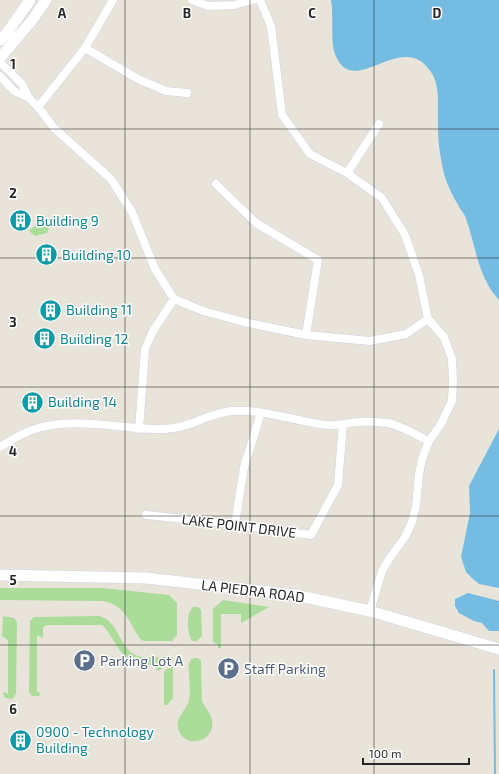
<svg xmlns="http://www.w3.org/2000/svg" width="499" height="774" font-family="'Exo 2',sans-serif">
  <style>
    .green { fill: #abdc9a }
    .water { fill: #75bce3 }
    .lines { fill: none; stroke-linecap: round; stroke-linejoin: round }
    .stream { stroke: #75bce3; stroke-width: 2 }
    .street-casing { stroke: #d0d1df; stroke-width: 9 }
    .secondary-casing { stroke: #d0d1df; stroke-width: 12 }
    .street { stroke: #fff; stroke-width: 8 }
    .secondary { stroke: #fff; stroke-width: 11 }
    .grid { fill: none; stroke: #272727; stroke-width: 1; stroke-opacity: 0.55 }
    .labels { text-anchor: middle; stroke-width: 3; stroke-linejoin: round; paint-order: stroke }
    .culture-label { font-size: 14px; fill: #0d838f; stroke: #fff; text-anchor: start }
    .street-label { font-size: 14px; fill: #272727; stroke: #fff }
    .service-label { font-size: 14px; fill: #4e5e75; stroke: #fff; text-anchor: start }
    .grid-label { font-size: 13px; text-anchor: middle; font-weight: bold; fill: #272727; stroke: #fff; stroke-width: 3; stroke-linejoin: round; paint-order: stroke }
  </style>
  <rect width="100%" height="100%" fill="#e9e4da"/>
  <path class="green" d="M42 219 49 228 47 233 35 236 29 231Z
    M0 588H103L169 595 177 603V635L173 639V641H144L140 639C129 622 125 605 103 601L0 600Z
    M223 600 269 607 241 623V614H221V648H218V645L213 642V609Z
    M193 607H198L201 610 202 636 197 641H192C187 635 186 612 193 607Z
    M3 616 14 618 17 622 16 694 12 699 5 698 3 694 4 692 8 694V640L2 636Z
    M99 616C120 621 118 649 138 656 147 659 163 657 173 657V661L158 671 152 665C146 664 141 665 136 663 118 657 115 637 102 625H46L43 628V638L37 635V691L41 694 39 696H32L29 692 30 621 34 617Z
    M194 658H198L201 661 202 701C205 708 211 713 212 720 216 743 183 750 178 728 175 718 185 712 188 703 192 691 188 676 189 663L191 659Z
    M173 666V698L167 705H164V673L165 670Z"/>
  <path class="water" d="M331 0H499V300C477 276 476 245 465 216 463 212 459 208 457 203 450 191 444 178 442 164 439 151 438 138 438 125 437 108 441 86 431 72 402 27 353 102 335 54 330 42 334 16 331 0Z
    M499 429V588L479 584 473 579 466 572 461 557 470 513 469 486Z
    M468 593 499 601V631H489L482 623 474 621 459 613 455 606V599Z"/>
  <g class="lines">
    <path class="stream" d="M494 670 495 774"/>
    <defs>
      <path id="street" d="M192 0 208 6 234 5 253 0
        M260 0 271 26 282 115 310 154 347 173 382 198 405 235 419 275 428 319 444 337 452 359 453 381 452 401 441 424 429 441 422 459 419 474 416 506 412 522 405 537 389 559 382 571 370 611
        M85 48 138 79 166 91 187 93
        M0 62 22 84 29 98
        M0 76 14 91 29 98 38 107 54 128 111 179 132 212 155 269 174 299 203 311 244 322 306 335 370 341 406 334 428 319
        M38 107 85 48 113 0
        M347 173 379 124
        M216 184 256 223 318 260 306 335
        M139 429 145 349 153 331 174 299
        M0 447C10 441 20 434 32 430 74 415 121 430 164 429 186 429 204 416 225 412 256 406 296 422 327 425 338 426 349 422 360 422 369 421 379 422 388 423 402 426 416 435 429 441
        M146 515 235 524 266 529 311 535 338 485 343 424
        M235 524 244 467 261 413"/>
      <path id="secondary" d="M0 40 7 33 30 0
        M0 58 33 19 46 0
        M0 575 146 578 295 595 370 611 499 649"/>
    </defs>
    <use href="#street" class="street-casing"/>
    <use href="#secondary" class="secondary-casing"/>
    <use href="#street" class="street"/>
    <use href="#secondary" class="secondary"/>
  </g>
  <path class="grid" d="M125 0V774M250 0V774M374 0V774M0 129H499M0 258H499M0 387H499M0 516H499M0 645H499"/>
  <defs>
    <symbol id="building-disc" viewBox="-11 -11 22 22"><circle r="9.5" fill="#0f9aa8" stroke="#fff"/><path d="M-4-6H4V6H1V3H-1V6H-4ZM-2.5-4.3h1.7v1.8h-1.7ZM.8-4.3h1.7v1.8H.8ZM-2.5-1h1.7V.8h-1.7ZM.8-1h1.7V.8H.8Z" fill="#fff"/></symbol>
    <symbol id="parking-disc" viewBox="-11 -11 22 22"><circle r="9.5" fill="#5c6f8a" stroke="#fff"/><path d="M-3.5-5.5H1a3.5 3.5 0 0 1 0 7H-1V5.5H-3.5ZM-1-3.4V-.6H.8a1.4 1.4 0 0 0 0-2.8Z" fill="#fff"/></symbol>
  </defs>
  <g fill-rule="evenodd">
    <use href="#building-disc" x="8" y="208" width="25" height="25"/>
    <use href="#building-disc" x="34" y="242" width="25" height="25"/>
    <use href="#building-disc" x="38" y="298" width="25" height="25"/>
    <use href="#building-disc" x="32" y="326" width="25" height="25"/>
    <use href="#building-disc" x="20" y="390" width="25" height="25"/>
    <use href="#parking-disc" x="72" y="648" width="25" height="25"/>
    <use href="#parking-disc" x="216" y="656" width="25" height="25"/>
    <use href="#building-disc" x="8" y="728" width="25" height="25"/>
  </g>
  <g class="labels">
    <g class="culture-label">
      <text x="36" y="226">Building 9</text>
      <text x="62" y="260">Building 10</text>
      <text x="66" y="315">Building 11</text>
      <text x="60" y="344">Building 12</text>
      <text x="48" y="407">Building 14</text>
      <text x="36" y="737">0900 - Technology<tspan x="36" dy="16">Building</tspan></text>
    </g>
    <g class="street-label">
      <text transform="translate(239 526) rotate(7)" y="5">LAKE POINT DRIVE</text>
      <text transform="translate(253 591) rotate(7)" y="5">LA PIEDRA ROAD</text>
    </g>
    <g class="service-label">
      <text x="100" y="666">Parking Lot A</text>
      <text x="244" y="674">Staff Parking</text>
    </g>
  </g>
  <g class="grid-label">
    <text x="62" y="18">A</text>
    <text x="187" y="18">B</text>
    <text x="312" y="18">C</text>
    <text x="437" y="18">D</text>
    <text x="13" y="69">1</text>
    <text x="13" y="198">2</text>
    <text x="13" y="327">3</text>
    <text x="13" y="456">4</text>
    <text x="13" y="585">5</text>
    <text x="13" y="714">6</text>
  </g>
  <path d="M363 758v6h106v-6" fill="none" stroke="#272727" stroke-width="2"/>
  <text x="369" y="758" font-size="12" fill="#272727" stroke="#ffffff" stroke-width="3" paint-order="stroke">100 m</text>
</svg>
